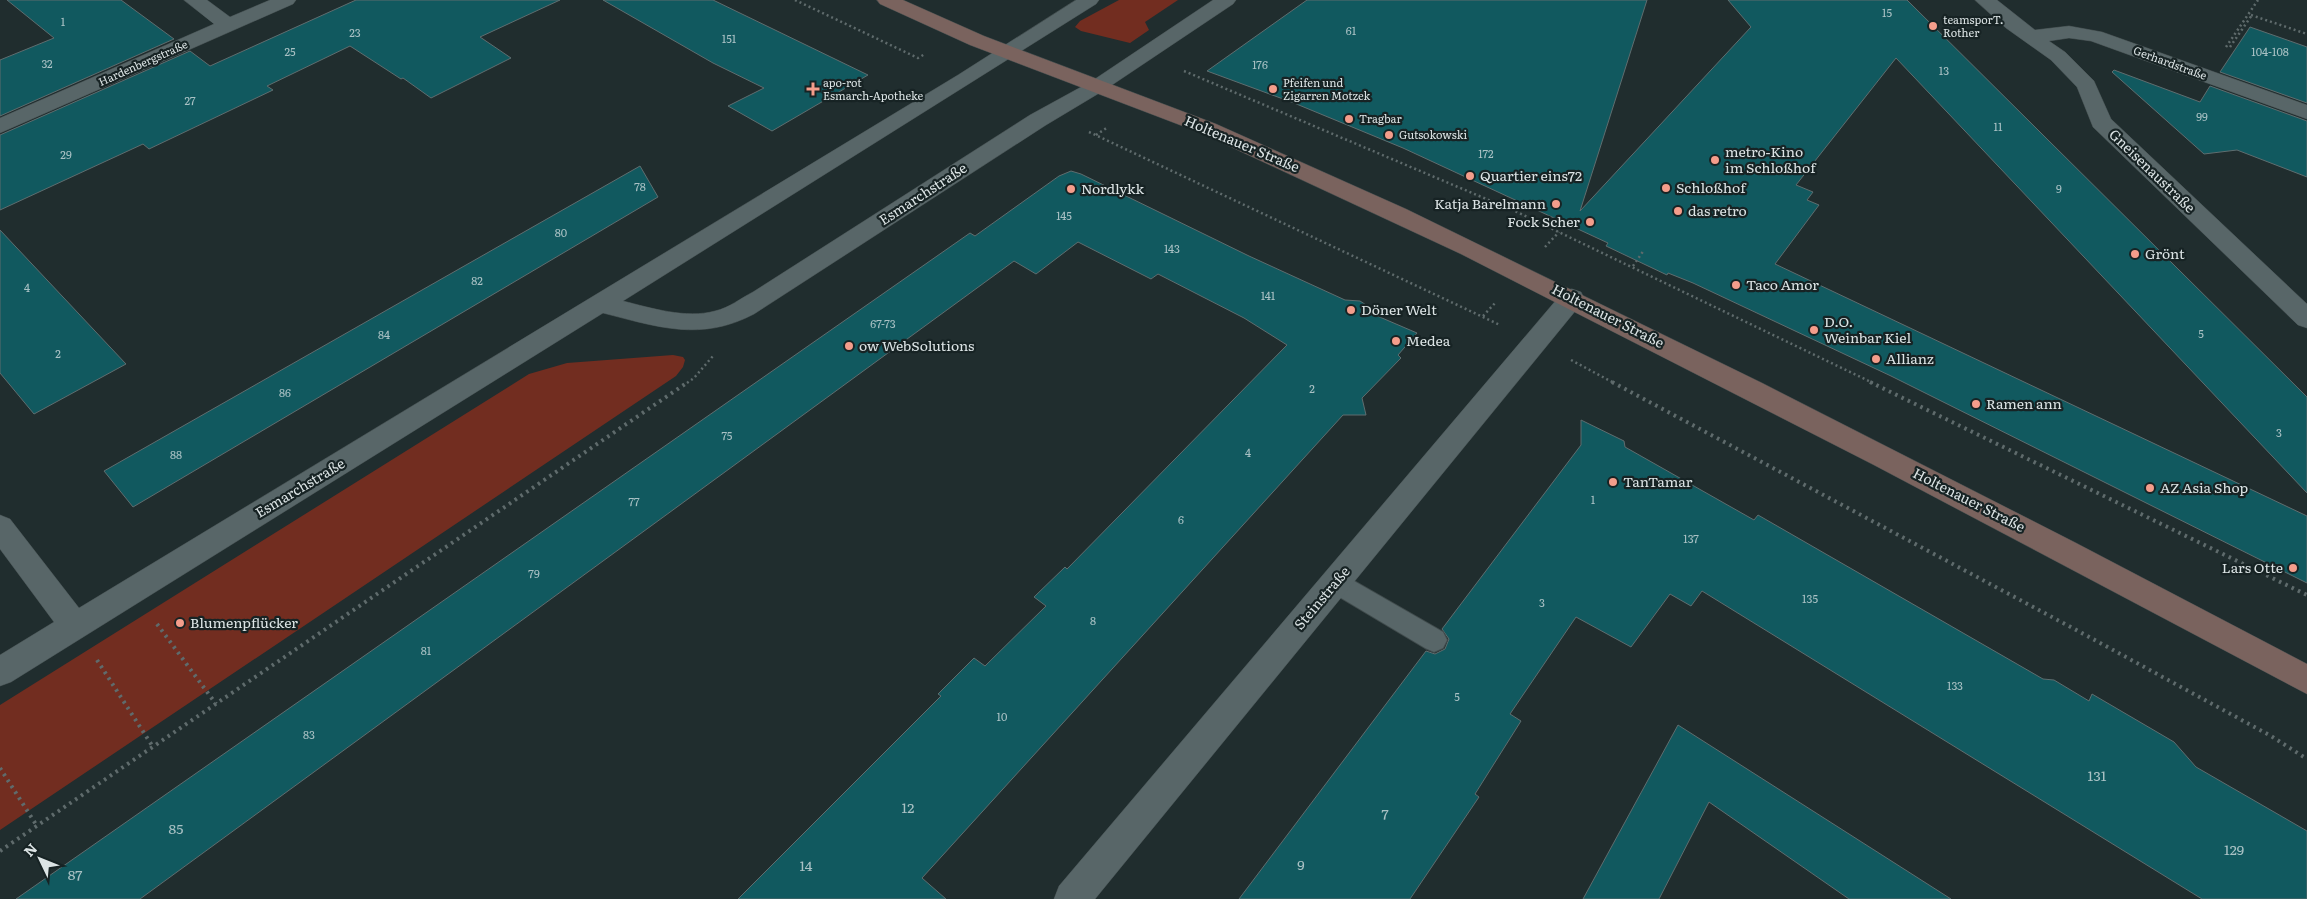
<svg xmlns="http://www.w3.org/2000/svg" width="2307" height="899" font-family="Literata,serif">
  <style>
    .green { fill: #722d20 }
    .building { fill: #11595f; stroke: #5f6d6f }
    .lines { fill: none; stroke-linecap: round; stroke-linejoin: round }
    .service-casing { stroke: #404b4c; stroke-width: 2 }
    .minor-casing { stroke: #404b4c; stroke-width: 1 }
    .secondary-casing { stroke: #404b4c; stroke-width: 1 }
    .path-far1 { stroke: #5f6b6c; stroke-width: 2.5; stroke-dasharray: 2 3; stroke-linecap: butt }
    .path { stroke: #5f6b6c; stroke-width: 4; stroke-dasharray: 2.5 4.5; stroke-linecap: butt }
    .service { fill: #586668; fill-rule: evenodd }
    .minor { fill: #586668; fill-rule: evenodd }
    .secondary { fill: #7a635e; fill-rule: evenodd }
    .poi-dot { fill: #f49d8b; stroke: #172324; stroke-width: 2 }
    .labels { text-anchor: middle; stroke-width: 4.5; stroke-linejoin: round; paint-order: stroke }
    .number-label { font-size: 11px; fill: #a9c1c4 }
    .far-poi-label { font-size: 11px; fill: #dce4e5; stroke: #172324; text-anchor: start }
    .far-street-label { font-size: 11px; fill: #dce4e5; stroke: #172324 }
    .street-label { font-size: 14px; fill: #dce4e5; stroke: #172324 }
    .poi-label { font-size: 14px; fill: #dce4e5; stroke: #172324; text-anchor: start }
    .near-number-label { font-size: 14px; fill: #a9c1c4 }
  </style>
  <rect width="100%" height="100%" fill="#202d2e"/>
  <path class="green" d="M1119 0H1178L1145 22 1149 30 1130 43 1081 31 1075 27 1080 21Z
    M673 355 683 357 685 360 683 367 676 376 0 830V705L529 374 567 363Z"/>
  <path class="building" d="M7 0H121L174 39 0 116V60L54 38Z
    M356 0H560L480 37 511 58 431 98 403 78 401 79 350 46 267 86 273 90 149 149 143 144 0 210V135L190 51 210 66Z
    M603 0H713L868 75 772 131 728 106 764 88 713 63Z
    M1307 0H1647L1580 211 1751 27 1728 0H1907L2307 397V493L1896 58 1796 185 1813 192 1807 200 1819 205 1775 264 2307 516V583L1891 376 1693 283 1668 273 1667 275 1606 246 1608 243 1403 148 1294 103 1207 71Z
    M2250 27 2307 47V103L2220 72Z
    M2114 70 2200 102 2210 86 2307 121V177L2237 150 2204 154 2112 72Z
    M640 166 658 197 133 507 104 471Z
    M1071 171 1081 174 1249 256 1345 300 1360 301 1374 310 1375 315 1417 333 1398 355 1401 358 1362 398 1366 415H1343L922 878 946 899H738L941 696 938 694 974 658 985 666 1046 606 1034 597 1065 567 1067 569 1287 345 1244 318 1158 274 1151 279 1078 242 1036 274 1014 261 140 899H16L970 233 975 236 1059 176Z
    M0 230 126 364 34 414 0 373Z
    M1581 420 1624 441 1625 447 1754 520 1758 515 2043 679 2054 680 2089 701 2092 694 2174 742 2196 767 2307 831V899H2202L1702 591 1691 606 1670 594 1631 647 1576 617 1510 714 1521 721 1475 794 1479 797 1410 899H1239L1426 651 1435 654 1445 649 1449 639 1442 629 1581 445Z
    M1678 725 1951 899H1849L1709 802 1659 899H1583Z"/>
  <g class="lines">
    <defs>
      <path id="service" d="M1335 570 1443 632 1447 640 1443 648 1434 652 1425 648 1326 589 1322 581 1326 573Z"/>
      <path id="minor" d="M184 0H207L230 17 270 0H296L293 4 0 133V118L214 24Z
        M1076 0H1099L1096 4 623 301C651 308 686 319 715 311 729 308 741 298 753 292L1030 115 1092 81 1213 0H1236L1233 4 1106 89 1046 125 754 314C701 342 658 327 603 313L11 682 0 686V655L54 622 0 549V515L10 519 79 608 958 75Z
        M1975 0H1997L2035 30 2069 26 2102 32 2307 105V119L2091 41 2069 38 2049 41 2065 52 2094 81 2111 119 2307 304V328L2298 325 2093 127 2077 87 2051 60 2006 28Z
        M1572 289 1581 292 1584 298 1581 304 1095 899H1054L1059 886 1563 292Z"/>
      <path id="secondary" d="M877 0H903L984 36 1216 124 1406 209 1762 383 2076 543 2307 664V694L1874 465 1461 254 1201 133 970 45 880 4Z"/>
    </defs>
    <use href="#service" class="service-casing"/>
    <use href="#minor" class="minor-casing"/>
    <use href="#secondary" class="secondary-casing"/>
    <path class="path-far1" d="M795 0 918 58 925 54
      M2251 15 2307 34
      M2226 47 2258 0
      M2230 47 2252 15
      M1184 71 1517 212 1873 383
      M1089 132 1500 325
      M1096 135 1108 127
      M1545 247 1559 232
      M1633 266 1644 250
      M1483 316 1496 302
      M1571 360 1614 383
      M687 383 694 378 713 356"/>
    <path class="path" d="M1612 382 2080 632 2271 736 2307 759
      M1870 382 2307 595
      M157 624 216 704
      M97 660 153 747
      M0 768 37 826
      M0 851 688 382"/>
    <use href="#service" class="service"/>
    <use href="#minor" class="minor"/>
    <use href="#secondary" class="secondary"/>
  </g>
  <g class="poi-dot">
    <circle cx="1933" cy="26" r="5"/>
    <path d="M810.5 81.5h5v5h5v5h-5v5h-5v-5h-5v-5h5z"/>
    <circle cx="1273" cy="89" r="5"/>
    <circle cx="1349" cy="119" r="5"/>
    <circle cx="1389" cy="135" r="5"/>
    <circle cx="1715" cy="160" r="5"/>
    <circle cx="1470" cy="176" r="5"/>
    <circle cx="1666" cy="188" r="5"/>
    <circle cx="1071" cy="189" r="5"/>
    <circle cx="1556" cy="204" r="5"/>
    <circle cx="1678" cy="211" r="5"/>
    <circle cx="1590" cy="222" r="5"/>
    <circle cx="2135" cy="254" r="5"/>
    <circle cx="1736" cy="285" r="5"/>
    <circle cx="1351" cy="310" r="5"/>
    <circle cx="1814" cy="330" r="5"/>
    <circle cx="1396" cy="341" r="5"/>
    <circle cx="849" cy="346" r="5"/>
    <circle cx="1876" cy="359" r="5"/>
    <circle cx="1976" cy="404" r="5"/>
    <circle cx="1613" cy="482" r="5"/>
    <circle cx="2150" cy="488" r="5"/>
    <circle cx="2293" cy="568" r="5"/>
    <circle cx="180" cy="623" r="5"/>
  </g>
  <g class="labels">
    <g class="number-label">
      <text x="1887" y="17">15</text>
      <text x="63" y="26">1</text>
      <text x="1351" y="35">61</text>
      <text x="355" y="37">23</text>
      <text x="729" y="43">151</text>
      <text x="290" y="56">25</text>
      <text x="2270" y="56">104-108</text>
      <text x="47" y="68">32</text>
      <text x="1260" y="69">176</text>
      <text x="1944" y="75">13</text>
      <text x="190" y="105">27</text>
      <text x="2202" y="121">99</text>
      <text x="1998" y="131">11</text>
      <text x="1486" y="158">172</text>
      <text x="66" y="159">29</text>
      <text x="640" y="191">78</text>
      <text x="2059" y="193">9</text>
      <text x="1064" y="220">145</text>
      <text x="561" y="237">80</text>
      <text x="1172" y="253">143</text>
      <text x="477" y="285">82</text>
      <text x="27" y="292">4</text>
      <text x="1268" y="300">141</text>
      <text x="883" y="328">67-73</text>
      <text x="2201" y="338">5</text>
      <text x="384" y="339">84</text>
      <text x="58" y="358">2</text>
      <text x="1312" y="393">2</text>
      <text x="285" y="397">86</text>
      <text x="2279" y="437">3</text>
      <text x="727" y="440">75</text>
      <text x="1248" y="457">4</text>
      <text x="176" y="459">88</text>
      <text x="1593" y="504">1</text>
      <text x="634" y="506">77</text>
      <text x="1181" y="524">6</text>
      <text x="1691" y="543">137</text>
      <text x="534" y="578">79</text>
      <text x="1810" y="603">135</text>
      <text x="1542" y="607">3</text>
      <text x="1093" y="625">8</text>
      <text x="426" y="655">81</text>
      <text x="1955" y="690">133</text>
      <text x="1457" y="701">5</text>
      <text x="1002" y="721">10</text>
      <text x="309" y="739">83</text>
    </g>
    <g class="far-poi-label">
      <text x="1943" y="24">teamsporT.<tspan x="1943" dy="13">Rother</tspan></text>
      <text x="823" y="87">apo-rot<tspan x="823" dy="13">Esmarch-Apotheke</tspan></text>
      <text x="1283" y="87">Pfeifen und<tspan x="1283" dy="13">Zigarren Motzek</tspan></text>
      <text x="1359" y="123">Tragbar</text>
      <text x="1399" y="139">Gutsokowski</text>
    </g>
    <g class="far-street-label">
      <text transform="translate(143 63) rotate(-24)" y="4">Hardenbergstraße</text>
      <text transform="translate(2170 63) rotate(20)" y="4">Gerhardstraße</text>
    </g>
    <g class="street-label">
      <text transform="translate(1242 144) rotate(23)" y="5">Holtenauer Straße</text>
      <text transform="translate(2152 171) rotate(44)" y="5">Gneisenaustraße</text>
      <text transform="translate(923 194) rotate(-33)" y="5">Esmarchstraße</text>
      <text transform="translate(1608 316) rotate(27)" y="5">Holtenauer Straße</text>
      <text transform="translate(300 488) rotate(-31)" y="5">Esmarchstraße</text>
      <text transform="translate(1969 500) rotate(27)" y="5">Holtenauer Straße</text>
      <text transform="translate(1322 598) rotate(-50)" y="5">Steinstraße</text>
    </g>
    <g class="poi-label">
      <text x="1725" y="157">metro-Kino<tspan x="1725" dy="16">im Schloßhof</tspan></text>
      <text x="1480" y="181">Quartier eins72</text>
      <text x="1676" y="193">Schloßhof</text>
      <text x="1081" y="194">Nordlykk</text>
      <text x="1546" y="209" text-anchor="end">Katja Barelmann</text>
      <text x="1688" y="216">das retro</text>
      <text x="1580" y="227" text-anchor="end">Fock Scher</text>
      <text x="2145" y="259">Grönt</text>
      <text x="1746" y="290">Taco Amor</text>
      <text x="1361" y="315">Döner Welt</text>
      <text x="1824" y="327">D.O.<tspan x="1824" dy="16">Weinbar Kiel</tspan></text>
      <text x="1406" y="346">Medea</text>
      <text x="859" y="351">ow WebSolutions</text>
      <text x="1886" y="364">Allianz</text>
      <text x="1986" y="409">Ramen ann</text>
      <text x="1623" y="487">TanTamar</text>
      <text x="2160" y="493">AZ Asia Shop</text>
      <text x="2283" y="573" text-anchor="end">Lars Otte</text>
      <text x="190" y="628">Blumenpflücker</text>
    </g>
    <g class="near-number-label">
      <text x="2097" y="781">131</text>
      <text x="908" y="813">12</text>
      <text x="1385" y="819">7</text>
      <text x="176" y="834">85</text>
      <text x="2234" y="855">129</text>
      <text x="1301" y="870">9</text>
      <text x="806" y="871">14</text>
      <text x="75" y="880">87</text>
    </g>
  </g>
  <g transform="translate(40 859) rotate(313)" stroke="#172324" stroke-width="4" paint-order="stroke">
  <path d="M0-4L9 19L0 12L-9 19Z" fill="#dce4e5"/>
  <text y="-8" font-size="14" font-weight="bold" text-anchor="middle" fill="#dce4e5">N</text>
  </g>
</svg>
